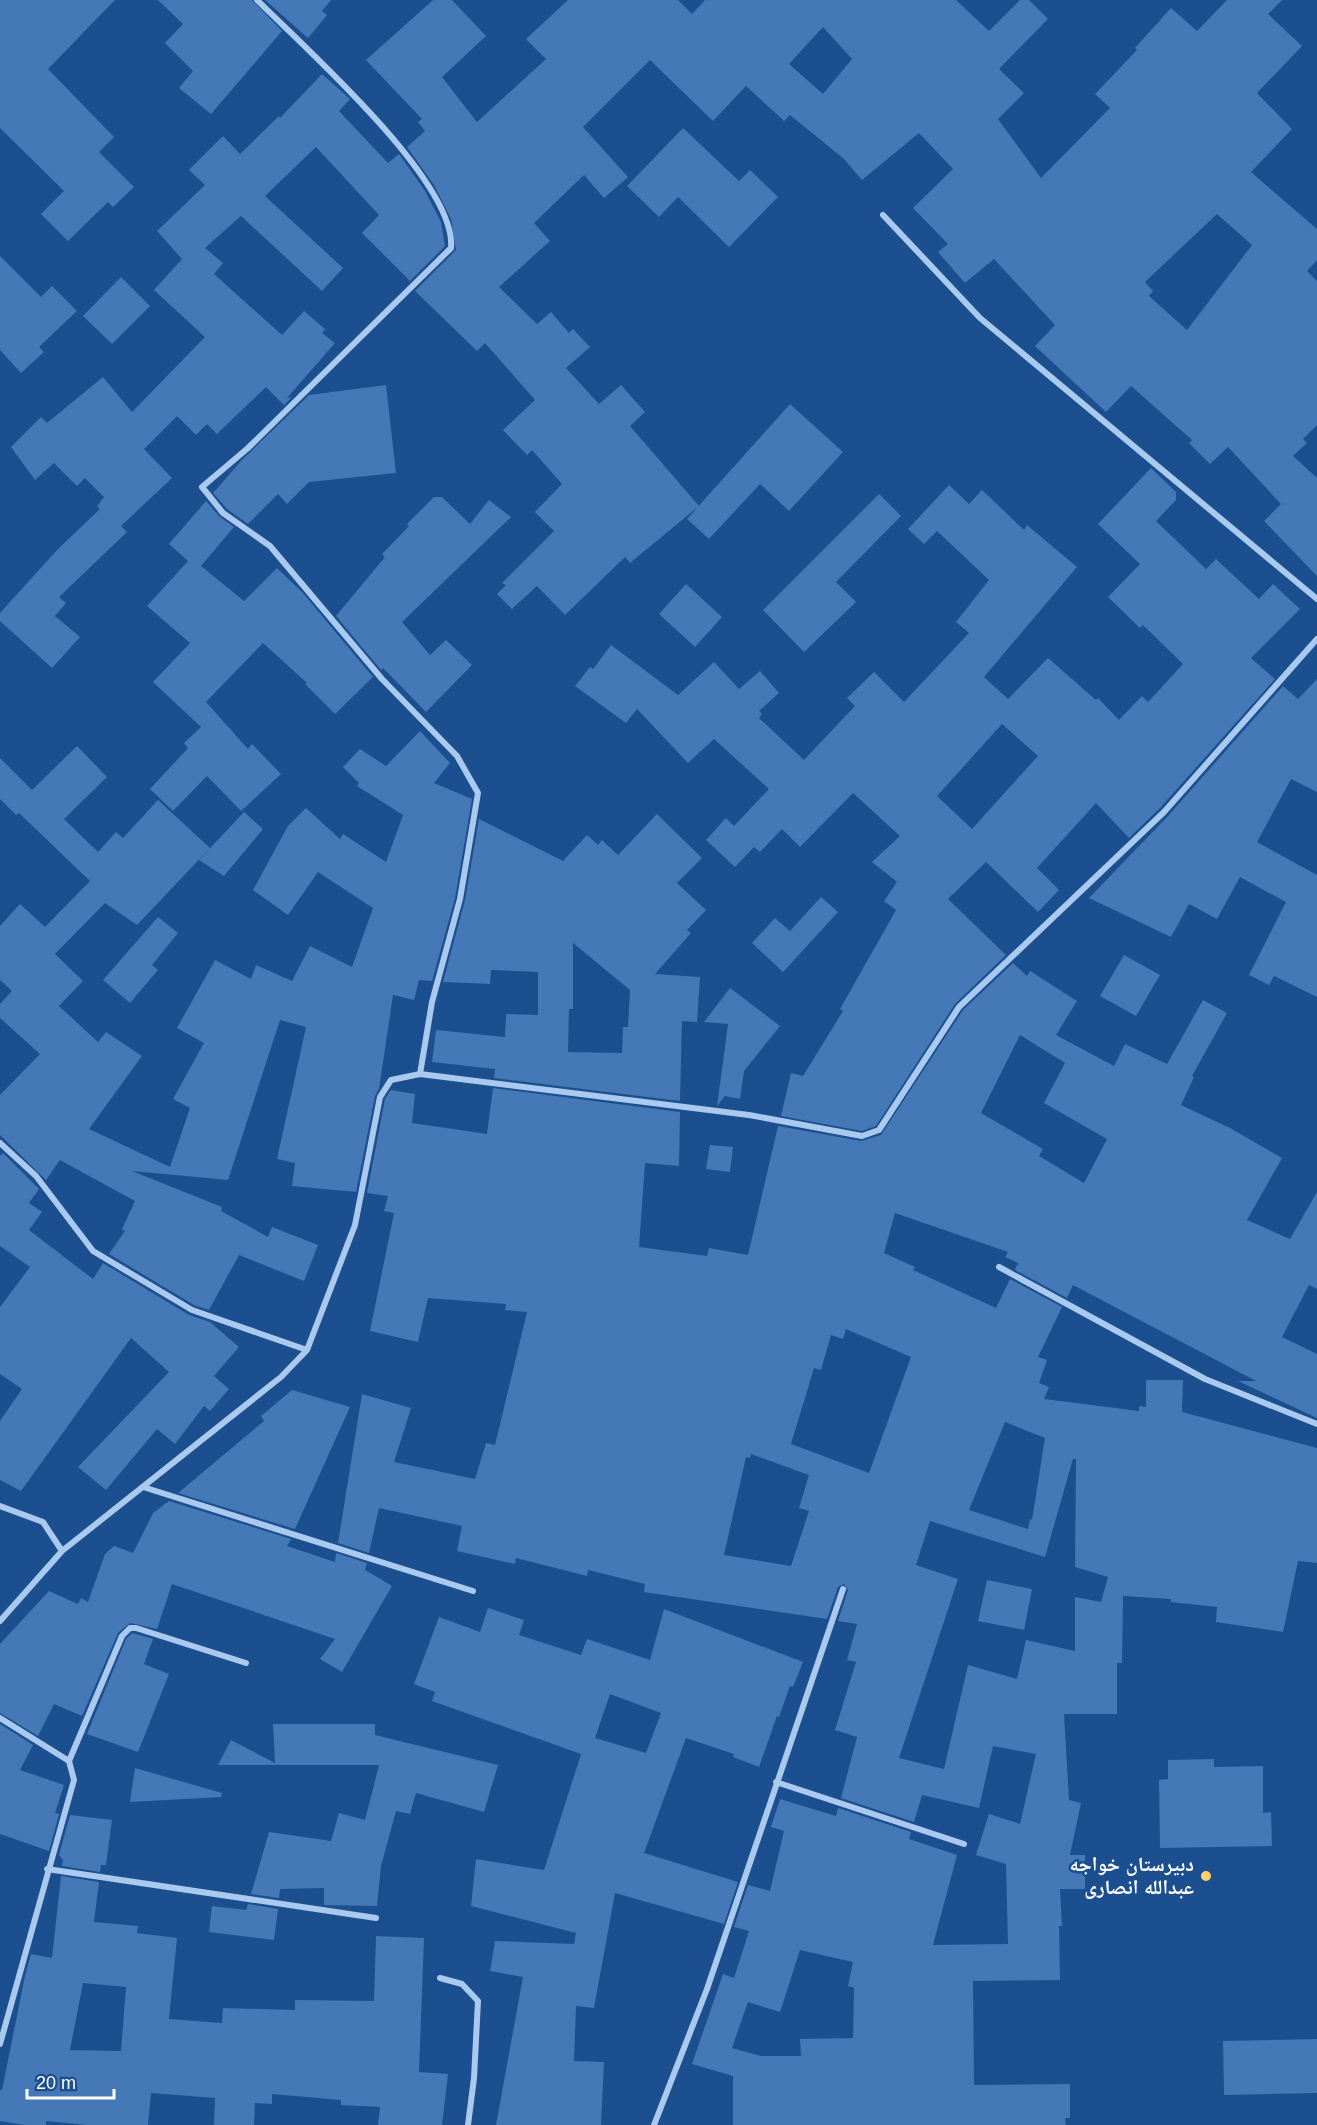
<svg xmlns="http://www.w3.org/2000/svg" width="1317" height="2125" font-family="Helvetica,'Noto Naskh Arabic',sans-serif">
  <style>
    .building { fill: #4478b7; fill-rule: evenodd }
    .lines { fill: none; stroke-linecap: round; stroke-linejoin: round }
    .minor { stroke: #a9c9ee; stroke-width: 6 }
    .poi-dot { fill: #ffd166; stroke: #1b4f8f; stroke-width: 2 }
    .labels { text-anchor: middle; stroke-width: 5; stroke-linejoin: round; paint-order: stroke }
    .poi-label { font-size: 20px; font-weight: bold; fill: #fff; stroke: #1b4f8f; text-anchor: end }
  </style>
  <rect width="100%" height="100%" fill="#1b4f8f"/>
  <path class="building" d="M0 0H115L48 69 114 137 99 152 134 187 113 207 108 202 68 241 41 214 64 191 0 128Z
    M158 0H252L282 31 211 114 179 88 193 71 165 43 183 24Z
    M265 0H331L322 11 327 15 308 38Z
    M433 0H452L486 36 442 77 477 122 546 59 526 39 568 0H678L692 14 705 0H956L989 31 1020 0H1029L1048 19 999 69 1024 93 998 119 1041 178 1110 108 1095 94 1137 50 1135 48 1171 8 1197 31 1227 0H1282L1268 14 1302 46 1257 93 1292 129 1251 172 1317 229V260L1307 271 1317 281V425L1303 439 1307 443 1293 456 1317 478V576L1264 521 1281 504 1228 447 1210 464 1189 443 1192 440 1131 386 1106 412 1035 346 1055 325 994 259 965 283 938 252 948 244 913 208 953 169 919 133 862 180 844 159 790 115 784 121 746 86 713 121 650 60 583 127 628 177 604 198 584 175 534 223 550 241 499 287 537 324 551 312 569 333 573 329 590 347 566 368 599 404 621 385 645 412 630 426 699 506 630 563 625 557 565 615 537 586 512 609 497 594 506 585 502 583 554 531 535 512 562 484 532 450 527 455 503 430 535 400 485 343 477 351 415 291 456 250 451 219 434 185 407 147 425 131 418 122 422 119 366 60ZM823 27 852 59 823 94 789 64ZM1217 214 1252 245 1187 330 1149 296 1153 291 1145 282Z
    M322 74 350 99 339 111 388 163 399 154 425 191 441 222 445 246 410 281 362 233 379 215 316 147 265 196 343 268 322 291 241 216 205 248 223 263 214 274 282 335 304 311 325 329 322 333 335 343 287 398 292 397 284 405 266 387 217 434 207 424 196 435 177 416 144 449 172 478 121 526 127 532 59 597 66 603 55 616 80 637 52 668 0 621V613L58 549 100 509 97 506 104 497 85 478 77 486 54 463 35 480 11 447 41 417 47 423 103 377 132 412 205 337 154 290 182 259 157 231 205 185 189 170 223 136 240 154 279 116 280 118Z
    M683 128 739 181 750 170 778 197 729 247 678 197 659 217 627 186Z
    M0 256 41 297 52 286 77 311 39 347 44 352 21 373 0 350Z
    M121 277 150 306 112 344 83 316Z
    M386 385 396 473 309 482 287 504 278 494 248 524 227 509 213 493 242 460 309 395Z
    M790 404 843 452 789 511 760 484 709 539 687 519Z
    M1151 468 1176 492V500L1156 521 1206 569 1216 559 1259 599 1273 584 1300 609 1251 658 1275 679 1160 808 1129 838 1096 803 1037 868 1059 890 1038 912 986 862 948 899 1006 955 955 1004 876 1126 862 1131 781 1116 791 1073 803 1076 843 1011 840 1009 896 910 884 901 897 882 872 862 900 836 853 793 800 847 782 829 760 852 754 847 735 867 706 840 726 818 734 826 769 789 714 739 688 763 637 709 626 723 575 686 590 667 593 669 611 645 678 695 714 662 739 689 760 671 779 693 759 711 762 714 759 718 804 760 855 706 847 698 874 672 904 702 969 633 956 622 989 580 937 531 924 544 908 529 949 485 969 504 982 490 1024 530 1027 525 1077 567 984 677 1008 699 1048 658 1096 700 1098 698 1119 720 1142 696 1148 702 1183 664 1143 625 1140 628 1108 597 1140 564 1098 524ZM1002 724 1038 756 972 829 937 796Z
    M879 494 901 516 836 582 856 602 804 652 763 610Z
    M434 497H442L470 524 489 500 511 517 402 622 430 655 446 640 472 665 426 712 383 668 381 670 336 616 385 557 382 554 409 526 407 524Z
    M206 501 220 517 234 527 201 566 244 601 277 568 302 592 373 677 335 714 305 684 307 683 263 643 206 702 248 749 252 744 281 774 241 811 207 776 173 811 150 789 188 748 184 743 201 727 153 682 190 643 147 606 188 561 169 544Z
    M686 584 722 617 695 647 659 614Z
    M1317 679V792L1291 779 1257 842 1317 875V997L1274 976 1269 985 1249 975 1286 902 1240 877 1217 919 1189 904 1171 937 1089 898 1168 816 1283 686 1298 699Z
    M420 731 450 763 434 783 472 799 455 898 432 981 419 980 414 1000 393 995 379 1089 375 1096 356 1192 292 1186 295 1163 277 1159 306 1027 280 1020 228 1180 132 1171 222 1207 221 1211 268 1237 272 1227 318 1245 304 1281 239 1255 209 1310 194 1305 109 1254 125 1231 122 1229 135 1201 60 1160 46 1180 0 1135V1095L40 1054 0 1018V1004L12 991 0 980V926L20 904 45 927 90 881 19 813 16 815 0 799V758L32 790 77 746 107 777 64 819 98 852 116 832 123 838 158 800 210 848 137 925 105 903 55 954 83 981 59 1006 98 1042 106 1032 142 1056 89 1129 170 1167 190 1108 173 1099 204 1043 177 1028 215 960 251 979 256 965 292 981 310 946 352 967 373 908 318 872 288 915 253 890 288 826 306 808 340 839 343 834 386 862 403 815 357 786 359 783 343 767 360 749 386 766Z
    M244 812 263 829 224 876 199 860Z
    M657 814 702 858 677 883 706 910 687 930 691 933 655 974 700 977 697 1022 682 1021 680 1101 494 1078 495 1069 432 1062 436 1030 505 1037 506 1014 538 1015V972L491 970 490 984 443 982 465 900 479 819 563 861 587 835 598 845 602 840 618 855ZM573 943 630 990 628 1027H623L622 1053 568 1052 569 1009H573Z
    M821 897 838 912 783 972 752 943 775 918 790 931Z
    M158 917 178 933 152 965 158 970 130 1003 103 980Z
    M1124 955 1160 975 1136 1016 1100 996Z
    M1013 963 1027 976 1030 971 1077 1001 1056 1035 1114 1066 1125 1044 1167 1064 1203 1000 1227 1013 1192 1076 1194 1077 1181 1105 1230 1128 1282 1158 1247 1220 1290 1239 1317 1192V1289L1309 1285 1282 1337 1317 1354V1418L1238 1381H1256L1073 1285 1067 1298 1015 1270 1018 1263 1005 1257 1008 1252 895 1213 884 1253 915 1267 913 1270 996 1308 1010 1279 1062 1307 1038 1357 1047 1360 1039 1383 1049 1387 1044 1399 1139 1411V1406L1146 1407V1380H1183L1182 1412 1317 1448V1563L1298 1561 1283 1632 1216 1622 1217 1607 1171 1602V1599L1123 1596 1122 1663H1117V1714H1064L1069 1800 1081 1803 1070 1855H1085V1889H1060L1062 1926H1059L1060 1980 973 1981 974 2085 1070 2084V2118H1065L1066 2125H733V2076L692 2064 723 1974 734 1978 749 1931 734 1927 748 1885 770 1891 784 1831 771 1827 780 1799 836 1816 838 1808 911 1832 909 1839 957 1855 933 1945 1008 1944 1006 1864 976 1855 989 1814 1020 1824 1036 1754 993 1746 979 1808 922 1795 914 1822 841 1798 857 1737 835 1730 856 1662 847 1660 857 1624 838 1621 848 1590 844 1584 838 1587 827 1619 644 1592 645 1584 588 1570 587 1576 516 1558 515 1564 457 1551 462 1526 379 1508 369 1553 338 1543 362 1394 411 1408 394 1462 475 1479 486 1443 495 1445 527 1312 505 1310 506 1304 428 1298 418 1342 370 1331 394 1213 384 1211 388 1196 367 1193 385 1099 391 1090 415 1094 412 1123 487 1134 493 1088 680 1112 679 1166 645 1163 639 1247 707 1256 709 1248 748 1255 778 1126 861 1141 881 1135 963 1010ZM1020 1035 1065 1063 1044 1103 1107 1139 1084 1183 1039 1156 1043 1149 981 1113ZM846 1329 911 1357 869 1473 791 1444 814 1368 821 1370 831 1335 843 1339ZM1005 1422 1045 1438 1032 1520 1030 1519 1028 1529 969 1510ZM751 1454 809 1475 799 1508 809 1511 791 1566 724 1555 746 1457 750 1458ZM1073 1459H1076L1075 1567 1108 1577 1101 1602 1075 1597V1651L1026 1640 1017 1679 968 1665 944 1769 899 1758 958 1579 916 1565 930 1521 1045 1557ZM800 1950 853 1962 848 1986 854 1988 853 2038 800 2039 801 2056H761L732 2048 748 2002 780 2012Z
    M730 988 780 1026 744 1071 740 1099 725 1096 717 1106 728 1024 704 1022Z
    M710 1145 733 1147 730 1172 706 1169Z
    M3 1153 39 1189 29 1203 42 1212 29 1230 93 1279 103 1263 189 1315 210 1322 239 1347 214 1376 229 1389 210 1411 204 1406 175 1444 157 1429 106 1490 78 1467 169 1372 131 1338 21 1491 0 1480V1421L22 1389 0 1374V1307L30 1267 0 1246V1156Z
    M292 1390 350 1407 295 1529 178 1493 264 1421 261 1416Z
    M169 1501 291 1539 287 1546 335 1562 336 1553 367 1563 365 1570 392 1586 342 1672 320 1659 335 1639 172 1584 157 1629 130 1623 118 1633 82 1716 54 1704 38 1736 0 1713V1644L49 1591 78 1604 81 1598 88 1602 105 1554 114 1546 133 1553 153 1513Z
    M987 1580 1032 1589 1024 1630 978 1621Z
    M488 1608 524 1620 519 1635 581 1655 587 1639 650 1660 664 1609 803 1662 793 1687 790 1686 779 1717 777 1716 759 1767 733 1757 734 1754 686 1738 644 1853 738 1882 724 1924 615 1893 594 2008 576 2006 574 2061 604 2062 601 2125H496L523 1977 490 1971 495 1941 574 1944 576 1933 471 1906 476 1859 544 1870 581 1754 432 1701 435 1692 414 1684 439 1617 480 1632ZM610 1694 661 1713 646 1753 595 1738Z
    M132 1633 153 1639 144 1664 169 1674 138 1752 87 1734 126 1639Z
    M0 1724 33 1745 20 1770 64 1785 55 1813 59 1814 49 1851 0 1834Z
    M273 1724H375V1735L498 1765 484 1812 416 1793 410 1814 396 1811 381 1866 377 1906 324 1905V1888L280 1889 279 1898 251 1894 269 1832 331 1841 339 1813 365 1820 379 1765H218L231 1740 275 1763Z
    M1214 1759V1767L1263 1766V1813L1271 1812 1272 1846 1160 1848 1159 1780 1168 1779V1760Z
    M135 1768 222 1793 221 1797 130 1802Z
    M70 1815 112 1820 106 1865H101L100 1872 62 1866 63 1860 59 1855Z
    M61 1876 99 1882 94 1922 138 1926 137 1933 177 1938 169 2019 222 2023 223 2008 295 2010V2000L374 2001 376 1936 424 1938 419 2072 448 2074 442 2125H378L380 2107 341 2105V2100L272 2094V2104L255 2103 254 2125H214L215 2098 151 2093 148 2125H87L46 2121V2125H25L0 2121V2090H2L25 1976 31 1954 52 1958ZM83 1983 126 1987 121 2051 70 2050Z
    M248 1904 278 1909 274 1940 209 1932 212 1906 246 1910Z
    M1317 2039V2093L1224 2095 1223 2041Z"/>
  <g class="lines">
    <path class="minor" d="M257 0C304 47 457 182 451 248L248 448 202 487 223 513 270 546 382 679 457 756 478 793 460 899 432 1002 420 1074
      M883 215 980 318 1317 599
      M0 1143 36 1176 93 1251 192 1310 307 1350
      M999 1267 1205 1379 1317 1424
      M143 1487 473 1591
      M0 1506 43 1522 62 1551
      M0 1621 62 1551 281 1377 307 1350 355 1225 380 1097 391 1080 420 1074 749 1115 862 1136 879 1130 959 1007 1164 812 1317 639
      M0 1718 69 1761 74 1780 0 2044
      M69 1761 122 1636 130 1628H136L246 1663
      M776 1782 964 1844
      M47 1869 376 1918
      M440 1978 462 1984 478 2001 474 2078 468 2125
      M654 2125 707 1989 843 1589"/>
  </g>
  <circle class="poi-dot" cx="1206" cy="1876" r="6"/>
  <g class="labels">
    <g class="poi-label">
      <text x="1194" y="1871">دبیرستان خواجه<tspan x="1194" dy="23">عبدالله انصاری</tspan></text>
    </g>
  </g>
  <path d="M27 2089v9h87v-9" fill="none" stroke="#ffffff" stroke-width="3"/>
  <text x="36" y="2089" font-size="18" fill="#ffffff" stroke="#1b4f8f" stroke-width="4.5" paint-order="stroke">20 m</text>
</svg>
